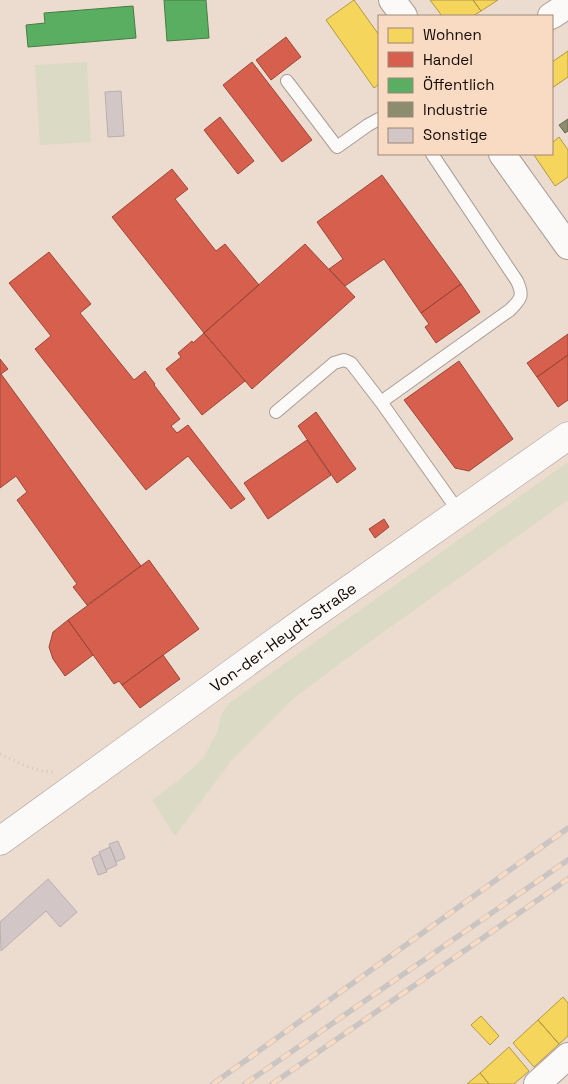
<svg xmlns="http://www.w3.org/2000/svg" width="568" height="1084" font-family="'Space Grotesk',sans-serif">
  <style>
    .green { fill: #dbdac4 }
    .homes { fill: #f6d55c; stroke: #b29842 }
    .shops { fill: #d6604d; stroke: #9c4637 }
    .public { fill: #5aae61; stroke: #457d45 }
    .industry { fill: #8c8c6e; stroke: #68654e }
    .building { fill: #d2c7c6; stroke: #baafaf }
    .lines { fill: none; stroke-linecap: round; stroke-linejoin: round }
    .lane-casing { stroke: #a99d94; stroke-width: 14 }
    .street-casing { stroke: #a99d94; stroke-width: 28 }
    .secondary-casing { stroke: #a99d94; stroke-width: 29 }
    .path { stroke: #cdc8c5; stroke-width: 3; stroke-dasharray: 1 4; stroke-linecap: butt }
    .lane { stroke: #fcfaf8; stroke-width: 12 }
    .street { stroke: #fcfaf8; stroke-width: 26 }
    .secondary { stroke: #fcfaf8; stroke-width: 28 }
    .rail-casing { stroke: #cac5c2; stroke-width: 5.5 }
    .rail { stroke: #f9dbc3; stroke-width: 4; stroke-dasharray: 11; stroke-linecap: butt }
    .labels { text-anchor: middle; stroke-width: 5; stroke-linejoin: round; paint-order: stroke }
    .street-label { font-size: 16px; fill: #130a04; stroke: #f9dbc3 }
  </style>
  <rect width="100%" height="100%" fill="#ecdcd0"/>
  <path class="green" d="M87 62 91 142 40 145 35 65Z
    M568 462V500L343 661 293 699 231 761 175 836 152 800 179 780 203 759 218 730 221 715 228 704Z"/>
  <path class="homes" d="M354 0 379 35V84L374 88 326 20Z
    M430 0H473L481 11 473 16H442Z
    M473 0H498L481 11Z
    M568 51V77L552 88V62Z
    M559 137 568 150V177L555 186 534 155 536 154H552V143Z
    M563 997 568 1003V1036L559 1044 538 1020Z
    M481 1016 499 1036 490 1045 471 1025Z
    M538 1020 559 1044 534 1067 513 1043Z
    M509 1047 529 1071 514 1084H489L480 1073Z
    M480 1073 489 1084H467Z"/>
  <path class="shops" d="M286 37 301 57 271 80 256 60Z
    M252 62 312 140 282 162 223 85Z
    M220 117 254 161 238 174 204 130Z
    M172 169 188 189 175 199 216 251 225 244 259 285 204 333 112 217Z
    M382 175 461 284 421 313 384 259 345 286 329 269 343 259 317 222Z
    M305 244 355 297 252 389 204 333Z
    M49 252 91 304 80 313 134 380 145 371 155 384 154 385 180 419 171 426 177 433 188 425 245 499 231 509 188 456 146 490 35 349 51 336 9 283Z
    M461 284 480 312 436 343 425 327 429 324 421 313Z
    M204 333 245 381 202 415 166 369 181 357 178 353 192 341 193 343Z
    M568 334V355L537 377 527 363Z
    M568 355V400L558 407 537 377Z
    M0 359 8 369 1 374 141 566 87 605 73 587 77 584 17 500 27 492 16 476 0 488Z
    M459 361 513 439 469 471 455 468 404 400Z
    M316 412 356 469 337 483 298 426Z
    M307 440 331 475 268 519 244 483Z
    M384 519 389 527 375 538 369 529Z
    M149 560 199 629 122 685 119 681 114 684 68 620Z
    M68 620 93 655 65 676 53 659 49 647 53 632Z
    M163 655 180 679 140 708 122 685Z"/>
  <path class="public" d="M164 0H206L209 38 167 41Z
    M133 6 136 38 28 47 26 25 45 23 44 13Z"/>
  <path class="industry" d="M568 119V131L565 133 559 125Z"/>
  <path class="building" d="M121 91 124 136 108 137 105 92Z
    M118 841 125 858 116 862 109 844Z
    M110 847 117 865 106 870 99 852Z
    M100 854 107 872 98 875 92 858Z
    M48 879 77 912 60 927 46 911 1 951 0 922Z"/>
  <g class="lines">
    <defs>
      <path id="lane" d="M287 81 337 147 368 125 379 119
        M381 402 510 310C521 299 524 296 517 281L432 154
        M276 412 334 363 344 360 351 363 381 402 459 512"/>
      <path id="street" d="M392 0 404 16
        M551 16 568 5
        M502 154 568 246
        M537 1084 568 1056"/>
      <g id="secondary">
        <path id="s1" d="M0 841 307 619 568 436"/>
      </g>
    </defs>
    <use href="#lane" class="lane-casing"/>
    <use href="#street" class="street-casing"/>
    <use href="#secondary" class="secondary-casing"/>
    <path class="path" d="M0 754 26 766 41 771 53 772"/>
    <use href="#lane" class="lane"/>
    <use href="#street" class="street"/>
    <use href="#secondary" class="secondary"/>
    <defs>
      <path id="rail" d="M213 1084 568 828
        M245 1084 568 860
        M272 1084 568 879"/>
    </defs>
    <use href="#rail" class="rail-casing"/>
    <use href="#rail" class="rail"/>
  </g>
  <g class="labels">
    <g class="street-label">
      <text dy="6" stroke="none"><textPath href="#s1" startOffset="349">Von-der-Heydt-Straße</textPath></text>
    </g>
  </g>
  <rect x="378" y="15" width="175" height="140" fill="#f9dbc3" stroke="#9d8777"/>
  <rect x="388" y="28" width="25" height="15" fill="#f6d55c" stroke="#9d8777"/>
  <text x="423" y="40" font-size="15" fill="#130a04">Wohnen</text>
  <rect x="388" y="52" width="25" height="15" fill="#d6604d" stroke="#9d8777"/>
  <text x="423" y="65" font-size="15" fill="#130a04">Handel</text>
  <rect x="388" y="78" width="25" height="15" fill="#5aae61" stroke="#9d8777"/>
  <text x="423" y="90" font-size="15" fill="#130a04">Öffentlich</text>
  <rect x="388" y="102" width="25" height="15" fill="#8c8c6e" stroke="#9d8777"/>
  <text x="423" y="115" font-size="15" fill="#130a04">Industrie</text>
  <rect x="388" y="128" width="25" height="15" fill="#d2c7c6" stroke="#9d8777"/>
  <text x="423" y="140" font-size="15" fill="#130a04">Sonstige</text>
</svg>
